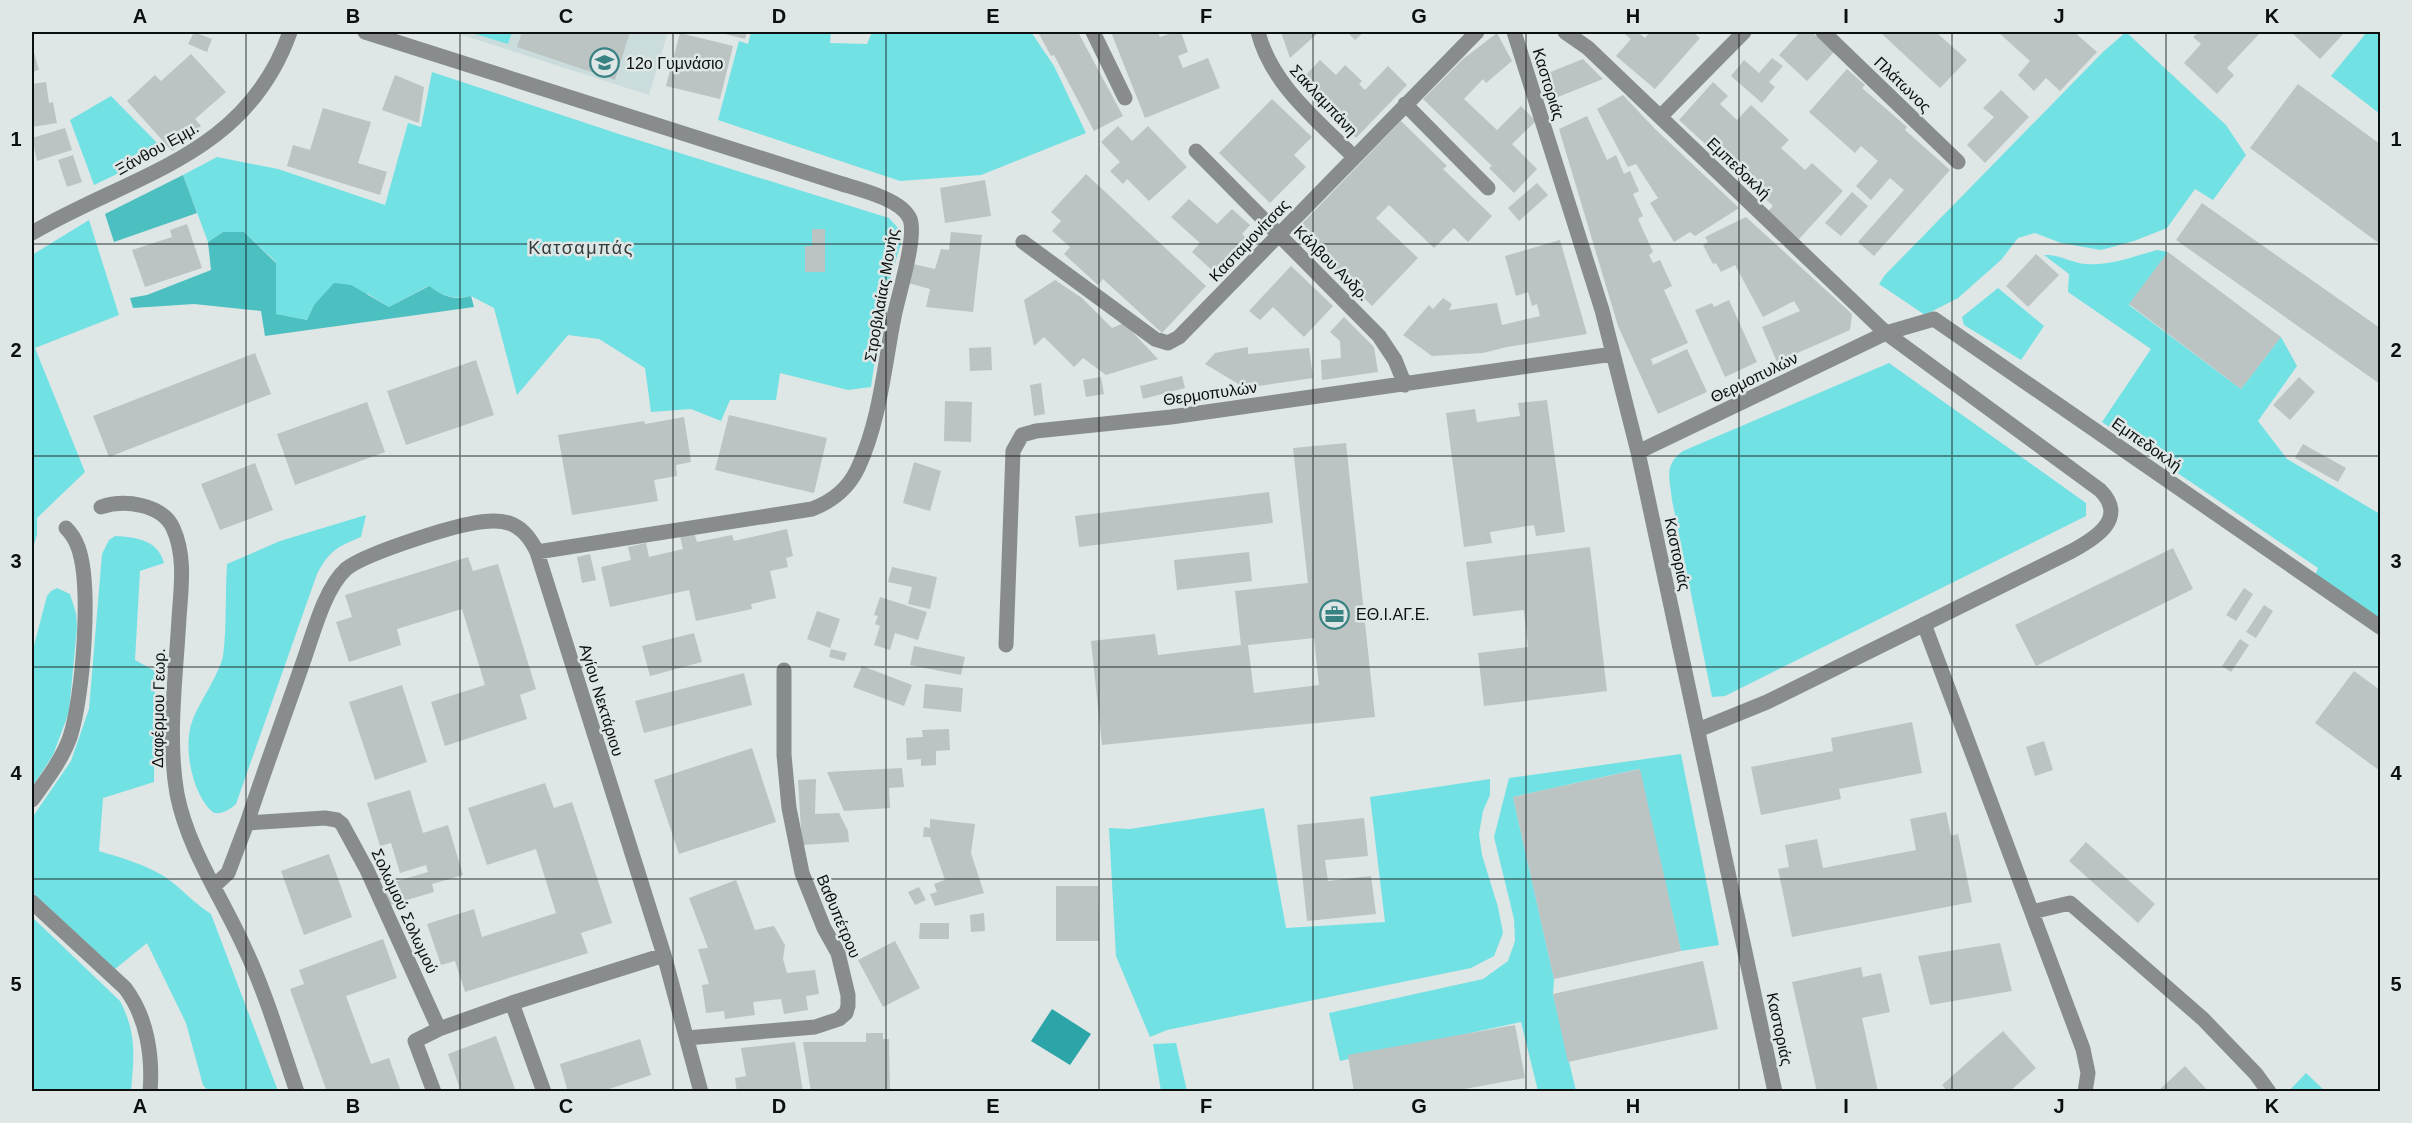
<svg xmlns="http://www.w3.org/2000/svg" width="2412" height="1123" font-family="Arial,sans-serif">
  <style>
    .built { fill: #cadcdc }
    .green { fill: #72e1e3 }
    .forest { fill: #4cbfc1 }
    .water { fill: #2ca5a8 }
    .building { fill: #bbc3c3; fill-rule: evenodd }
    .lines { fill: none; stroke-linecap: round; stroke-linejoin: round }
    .street { stroke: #898c8c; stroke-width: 15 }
    .grid { fill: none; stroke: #0c0f0f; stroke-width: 1.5; stroke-opacity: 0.55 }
    .labels { text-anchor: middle; stroke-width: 5; stroke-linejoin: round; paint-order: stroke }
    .poi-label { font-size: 16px; fill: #0c0f0f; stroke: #dee6e6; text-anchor: start }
    .street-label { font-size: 16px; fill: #0c0f0f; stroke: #dee6e6 }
    .neighbourhood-label { font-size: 18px; letter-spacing: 1.5px; fill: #353b3b; stroke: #dee6e6 }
    .neatline { fill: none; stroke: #0c0f0f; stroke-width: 2 }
    .grid-label { font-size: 20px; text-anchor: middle; font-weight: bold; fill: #0c0f0f }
  </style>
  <rect width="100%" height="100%" fill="#dee6e6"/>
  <path class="built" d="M453 32H668L649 95Z"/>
  <path class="green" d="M469 32H512L508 44Z
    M751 32H831L830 43 867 44 872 32H1031L1054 66 1086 133 981 175 900 181 718 120 739 41 748 44Z
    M2126 32 2226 125 2246 155 2213 200 2195 189 2167 228 2134 241 2101 250 2061 243 2035 233 2018 238 2001 260 1958 298 1925 315 1879 284 1885 275 2104 51Z
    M2367 32H2380V114L2331 76Z
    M432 72 622 135 889 218 898 228 901 243 883 304 871 387 848 390 780 373 776 400H730L721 421 691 409 651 412 645 368 599 339 568 335 517 395 494 308 471 296C453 300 443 296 428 286L389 307 368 294 314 305 307 320 275 314 276 262 244 232H223L208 242 183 175 217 157 278 169 385 205 408 123 421 127Z
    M111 96 165 151 94 185 70 120Z
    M89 220 119 315 35 348 85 472 37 518V535L32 551V255Z
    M2157 250 2168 252 2129 305 2241 389 2281 337 2297 366 2258 421 2287 459 2380 514V615L2379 618 2315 576 2318 568 2102 422 2151 349 2068 292 2069 274 2044 255C2059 254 2072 263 2086 264 2111 266 2134 256 2157 250Z
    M1998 288 2044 326 2021 360 1964 325 1962 317Z
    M1889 363 2086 503V516L1725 696 1712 697 1672 500C1670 479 1663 465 1683 451Z
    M366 515 361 537C337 547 330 550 317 574L236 804C229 810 223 814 214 813 192 796 182 745 193 719 200 702 220 672 223 656 227 627 225 594 227 564L280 541Z
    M115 536C136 537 158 540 164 563L140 571 135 660 155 671 154 782 103 798 99 851C122 858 148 865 168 879 183 890 195 904 211 914L278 1091H208L203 1085 186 1023 147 943 115 969 32 892V818L71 761 89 709 102 554 109 540Z
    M57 588 70 594 76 613 77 627 69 712 53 755 32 787V653L47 596 51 591Z
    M1681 754 1719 945 1681 951 1639 769 1513 797 1554 979 1553 994 1576 1091H1538L1521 1022 1340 1061 1329 1013 1483 979 1508 961 1515 941 1514 919 1494 837 1509 778Z
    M1490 779V795L1483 811 1479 834 1482 855 1498 907 1503 933 1494 956 1471 968 1167 1030 1150 1037 1116 956 1109 828 1130 829 1264 808 1286 928 1385 922 1370 797Z
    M32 917 120 1001C137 1034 134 1056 131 1091H32Z
    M1176 1043 1187 1091H1161L1153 1044Z
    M2306 1073 2325 1091H2289Z"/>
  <path class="forest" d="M183 175 197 213 114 242 105 214Z
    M223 232H244L276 263V314L307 320 314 305 334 283 351 285 389 307 429 286C443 296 453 301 471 296L474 307 265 336 261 311 194 304 133 308 130 298 147 295 211 270 208 242Z"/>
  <path class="water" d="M1052 1009 1091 1034 1070 1065 1031 1041Z"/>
  <path class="building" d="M194 32 212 39 207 52 188 44Z
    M522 32H630L615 80 517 47Z
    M717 32H747L745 39Z
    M1038 32H1078L1123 116 1094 131 1054 55 1051 56Z
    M1111 32H1158L1160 37 1174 32H1181L1188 52 1178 56 1183 68 1208 58 1220 88 1145 118Z
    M1281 32H1319L1290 58Z
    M1347 32H1364L1355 40Z
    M1622 32H1638L1645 38 1650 32H1693L1700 38 1655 89 1616 56 1631 39Z
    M1800 32H1812L1834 52 1807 81 1779 55Z
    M1884 32H1936L1967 60 1940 88 1882 34Z
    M1998 32H2074L2097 52 2060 91 2046 78 2034 91 2018 75 2030 61Z
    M2199 32H2261L2227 68 2234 75 2217 94 2184 63 2201 44 2193 37Z
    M2291 32H2345L2320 59Z
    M680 33 733 46 720 99 666 86Z
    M1497 33 1512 61 1486 83 1483 79 1464 99 1497 130 1521 106 1536 121 1512 144 1537 169 1514 193 1489 168 1492 166 1423 99 1463 59Z
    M32 45 39 70 32 72Z
    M191 54 226 92 195 119 201 126 172 151 127 101 155 75 161 81Z
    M1772 58 1783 66 1769 82 1775 87 1762 103 1731 76 1744 60 1759 73Z
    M1583 59 1603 79 1553 99 1543 75Z
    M1320 60 1336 75 1345 65 1362 81 1359 84 1365 90 1388 66 1407 85 1356 138 1303 87 1307 84 1302 79Z
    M1847 69 1865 85 1862 88 1907 127 1905 130 1950 170 1874 256 1858 242 1904 190 1890 178 1871 200 1856 186 1878 161 1861 146 1855 153 1809 112Z
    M395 75 424 87 419 123 382 110Z
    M46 82 49 103 53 102 57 123 32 127V84Z
    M1713 82 1728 96 1720 104 1737 120 1751 105 1789 140 1781 148 1805 170 1812 163 1843 191 1799 239 1768 211 1773 206 1679 120Z
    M2298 84 2380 144V244L2250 148Z
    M2001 90 2029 117 1985 163 1967 145 1994 117 1983 108Z
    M1623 95 1655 129 1739 208 1695 236 1690 232 1674 242 1650 203 1658 198 1636 164 1628 167 1597 109Z
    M1272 99 1312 137 1294 155 1306 167 1270 203 1219 153Z
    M323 108 371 122 358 163 387 172 380 195 287 166 293 145 310 150Z
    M1587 116 1607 160 1616 155 1624 174 1630 171 1639 191 1633 194 1643 216 1638 219 1653 252 1649 255 1653 263 1660 260 1672 286 1664 290 1688 343 1651 359 1653 365 1687 349 1707 392 1658 414 1618 326 1559 129Z
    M1401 121 1447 166 1443 169 1492 216 1468 242 1454 228 1434 248 1389 205 1376 218 1418 258 1372 306 1295 231Z
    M1118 126 1132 141 1148 126 1187 167 1149 201 1127 179 1123 184 1110 171 1120 162 1101 142Z
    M65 128 72 150 37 161 32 138Z
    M73 155 82 182 67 187 58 160Z
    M1086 174 1206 286 1162 333 1103 279 1098 285 1064 254 1070 247 1052 231 1061 221 1051 212Z
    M985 180 991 216 945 223 940 188Z
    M1537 183 1548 195 1519 221 1508 208Z
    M1852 192 1868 206 1841 236 1825 223Z
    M1189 199 1217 224 1232 209 1250 225 1242 234 1248 240 1216 274 1192 252 1200 243 1171 217Z
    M2202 203 2380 328V384L2176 240Z
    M1746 217 1852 314 1850 330 1777 362 1762 327 1800 311 1794 301 1763 317 1735 265 1721 272 1716 263 1713 264 1703 245 1708 242 1705 237Z
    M187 224 202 268 145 287 132 250 172 237 170 230Z
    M812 229H825V272H805V246H812Z
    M951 232 982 235 973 312 926 307 930 289 908 283 913 264 935 269 941 249 949 250Z
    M1560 240 1587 334 1507 347 1483 353 1432 356 1403 335 1429 305 1433 309 1443 298 1452 304 1449 310 1497 303 1502 325 1540 316 1537 304 1532 306 1528 292 1516 296 1505 256Z
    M2168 252 2281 337 2241 389 2129 304Z
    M2036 254 2059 275 2028 307 2006 286Z
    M1291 266 1333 306 1304 337 1273 307 1260 320 1249 311Z
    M1055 280 1082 298 1112 328 1124 323 1158 359 1106 375 1083 358 1074 367 1044 337 1034 346 1024 300Z
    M1729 300 1757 362 1725 377 1695 310 1712 303 1714 307Z
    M1344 317 1374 347 1378 372 1322 380 1321 360 1341 358 1340 341 1330 332Z
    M991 347 992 370 970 371 969 348Z
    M1248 347V354L1309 348 1313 378 1245 388 1205 364 1215 353Z
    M255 353 271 394 109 457 93 416Z
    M476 360 494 415 406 445 387 391Z
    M1182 376 1185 388 1143 399 1140 386Z
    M1101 377 1104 394 1086 397 1083 380Z
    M2299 377 2315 392 2290 420 2273 405Z
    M1041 383 1045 414 1034 416 1030 385Z
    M1547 400 1565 532 1536 536 1534 525 1490 532 1492 543 1464 547 1446 413 1475 409 1477 422 1520 416 1518 403Z
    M945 401 972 402 971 442 944 441Z
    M367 402 385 452 295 485 277 434Z
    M729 415 827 438 814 493 715 470Z
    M684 417 691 462 676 465 677 476 654 480 658 501 572 515 558 435 644 421 645 424Z
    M1346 443 1375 717 1102 745 1091 641 1155 634 1158 655 1241 645 1235 591 1308 583 1293 448ZM1314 638 1319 685 1254 693 1248 645Z
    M2303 444 2346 468 2338 482 2295 458Z
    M914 462 941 471 930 511 903 503Z
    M255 463 273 510 220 530 201 484Z
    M1269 492 1273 523 1079 547 1075 516Z
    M787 529 793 556 786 558 788 567 770 571 776 598 751 604 752 609 696 621 689 590 610 607 601 567 631 560 628 547 646 543 649 557 683 549 680 536 694 533 697 542 732 535 734 541Z
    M1590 547 1607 691 1484 706 1478 653 1528 647 1524 610 1473 616 1466 562Z
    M2173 548 2193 589 2036 666 2015 625Z
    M1249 552 1252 581 1177 590 1174 560Z
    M590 554 596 580 582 583 577 557Z
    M468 557 473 571 498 564 536 689 520 695 527 719 445 746 431 702 485 685 462 609 397 629 401 645 349 662 336 622 352 617 345 595Z
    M892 567 937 577 930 609 908 604 912 587 888 582Z
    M2244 588 2253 594 2236 621 2226 615Z
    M880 597 927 612 918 640 895 633 890 650 874 645 880 626 875 624 878 616 874 615Z
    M2264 605 2273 611 2256 638 2246 632Z
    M817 611 840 619 830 648 807 639Z
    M694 633 702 662 650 676 642 646Z
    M2240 639 2249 645 2231 672 2222 666Z
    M914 646 965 657 961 675 910 665Z
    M831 649 847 653 844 661 829 657Z
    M862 666 912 685 904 706 853 687Z
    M2354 671 2380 690V771L2315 723Z
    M744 673 752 705 644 733 635 701Z
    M925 684 963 688 961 712 923 708Z
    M402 685 427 762 375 780 349 702Z
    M1912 722 1922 773 1839 789 1841 799 1761 815 1751 767 1833 751 1831 738Z
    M949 729 950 750 936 751V765L921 766V759L907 760 906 738 923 737 922 730Z
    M2044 741 2053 770 2035 776 2026 747Z
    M752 748 776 822 679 854 654 780Z
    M902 768 904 787 889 788 890 808 844 811 827 772Z
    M1640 769 1681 951 1554 979 1513 797Z
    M816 779 815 814 839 813 848 831 849 842 802 845 798 780Z
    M545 783 554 808 572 802 612 923 581 933 588 953 465 992 455 961 441 965 427 924 474 909 482 937 556 913 536 849 487 865 468 808Z
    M410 790 423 833 448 825 463 875 432 884 434 892 390 905 384 885 428 872 426 865 400 873 391 843 380 846 367 803Z
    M1946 812 1951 836 1958 834 1972 902 1792 937 1778 869 1789 867 1785 845 1817 839 1823 868 1916 850 1910 819Z
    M1364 818 1368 856 1325 860 1328 881 1371 876 1376 914 1307 921 1297 825Z
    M930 819 975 824 971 853 984 893 935 906 930 894 937 892 934 884 945 880 930 837H923L924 827 930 828Z
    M2086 842 2155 904 2138 923 2069 861Z
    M329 854 352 917 304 935 281 871Z
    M736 880 755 930 774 926 785 945 783 959 787 973 815 970 819 994 806 996 808 1010 784 1014 781 999 753 1002 755 1015 725 1019 724 1011 706 1013 702 985 709 984 698 949 708 948 689 898Z
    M1056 886H1098L1099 941H1056Z
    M919 887 926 900 915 905 908 892Z
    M984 913 985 931 971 932 970 915Z
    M920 923H949V939H919Z
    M383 939 397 978 346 996 371 1064 389 1058 401 1092H327L290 989 304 984 299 970Z
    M895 941 920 988 883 1007 858 960Z
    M2000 943 2012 991 1930 1005 1918 956Z
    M1703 961 1718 1029 1568 1062 1553 994Z
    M1861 967 1863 977 1881 973 1890 1012 1862 1018 1878 1092H1817L1792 982Z
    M1515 1025 1525 1078 1448 1092H1354L1348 1055Z
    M2003 1031 2036 1068 2009 1092H1948L1942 1085Z
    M866 1033H883V1039H889L890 1092H811L803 1042H866Z
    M496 1036 516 1092H461L448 1054Z
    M640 1039 651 1075 600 1092H568L560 1064Z
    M795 1042 803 1092H737L735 1078 746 1076 741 1048Z
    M2185 1066 2209 1092H2157Z"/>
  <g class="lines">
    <path class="street" d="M365 32 839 183C858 189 902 199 910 219 917 237 898 296 894 317 884 368 880 420 858 468 848 489 833 501 812 509L537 552
      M1093 32 1125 98
      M1258 32C1271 84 1317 120 1354 157
      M1514 32 1602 310 1638 452 1775 1092
      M1565 32 1588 48 1886 333 2100 490C2128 518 2096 538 2072 551L1767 702 1698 730
      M1823 32 1958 162
      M1405 104 1488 188
      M1660 117 1744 32
      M1196 151 1379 336 1395 360 1405 385
      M32 233C132 174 246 157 290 32
      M1023 242 1155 339 1168 343 1179 337 1477 32
      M1638 452 1886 333 1934 319 2380 627
      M101 507C124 499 162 504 173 528 186 556 181 589 179 618 176 675 167 737 177 794 188 850 223 899 246 951 267 996 281 1045 297 1092
      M1924 624 2083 1049 2088 1073 2085 1092
      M1006 645 1013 451 1022 435 1036 431 1171 417 1613 354
      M32 800C46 780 62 760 70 737 83 698 92 585 78 547 75 539 71 533 66 528
      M214 886 228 873 247 823
      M32 902 125 988C147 1017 153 1056 150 1092
      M2032 912 2070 903 2203 1019 2256 1074 2269 1092
      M512 1003 664 955
      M439 1029 512 1003 544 1092
      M687 1038 815 1027 839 1019 846 1013 848 1006V995L838 953 824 928 802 873 789 808 784 755V670
      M434 1092 415 1041 439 1029 367 870 342 824 337 820 325 818 247 823C264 771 283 720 301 668 312 639 323 590 346 569 364 554 444 529 469 524 502 517 522 520 537 552L664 955 701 1092"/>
  </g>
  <path class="grid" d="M246 32V1092M460 32V1092M673 32V1092M886 32V1092M1099 32V1092M1313 32V1092M1526 32V1092M1739 32V1092M1952 32V1092M2166 32V1092M32 244H2380M32 456H2380M32 667H2380M32 879H2380"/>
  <defs>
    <symbol id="school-ring" viewBox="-11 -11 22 22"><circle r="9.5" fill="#dee6e6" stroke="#398283" stroke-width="1.5"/><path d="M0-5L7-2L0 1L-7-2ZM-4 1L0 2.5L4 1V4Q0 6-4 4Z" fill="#398283"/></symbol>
    <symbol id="office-ring" viewBox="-11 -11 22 22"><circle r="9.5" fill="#dee6e6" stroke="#398283" stroke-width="1.5"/><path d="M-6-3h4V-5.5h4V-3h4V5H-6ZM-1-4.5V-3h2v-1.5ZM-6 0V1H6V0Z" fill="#398283"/></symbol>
  </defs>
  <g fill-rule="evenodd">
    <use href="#school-ring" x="588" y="46" width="33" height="33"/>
    <use href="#office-ring" x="1318" y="598" width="33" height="33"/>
  </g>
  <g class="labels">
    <g class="poi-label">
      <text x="626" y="69">12o Γυμνάσιο</text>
      <text x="1356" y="620">ΕΘ.Ι.ΑΓ.Ε.</text>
    </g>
    <g class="street-label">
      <text transform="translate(1549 84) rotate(73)" y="6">Καστοριάς</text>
      <text transform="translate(1903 84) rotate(44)" y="6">Πλάτωνος</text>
      <text transform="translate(1324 100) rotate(47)" y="6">Σακλαμπάνη</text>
      <text transform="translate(157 148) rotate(-29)" y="6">Ξάνθου Εμμ.</text>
      <text transform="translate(1739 168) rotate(44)" y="6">Εμπεδοκλή</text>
      <text transform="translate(1249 240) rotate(-46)" y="6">Κασταμονίτσας</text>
      <text transform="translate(1332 263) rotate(45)" y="6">Κάλβου Ανδρ.</text>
      <text transform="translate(881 295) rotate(-80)" y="6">Στροβιλαίας Μονής</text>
      <text transform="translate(1754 377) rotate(-26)" y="6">Θερμοπυλών</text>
      <text transform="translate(1210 393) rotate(-8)" y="6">Θερμοπυλών</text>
      <text transform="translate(2147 444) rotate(35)" y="6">Εμπεδοκλή</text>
      <text transform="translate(1678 554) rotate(78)" y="6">Καστοριάς</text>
      <text transform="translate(602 700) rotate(73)" y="6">Αγίου Νεκτάριου</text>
      <text transform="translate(158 708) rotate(-89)" y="6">Δαφέρμου Γεωρ.</text>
      <text transform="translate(405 911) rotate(65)" y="6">Σολωμού Σολωμού</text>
      <text transform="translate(839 916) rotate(67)" y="6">Βαθυπέτρου</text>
      <text transform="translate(1780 1029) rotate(78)" y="6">Καστοριάς</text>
    </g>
    <g class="neighbourhood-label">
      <text x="581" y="254">Κατσαμπάς</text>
    </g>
  </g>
  <rect width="2412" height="1123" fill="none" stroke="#dee6e6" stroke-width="66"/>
  <rect x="33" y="33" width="2346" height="1057" class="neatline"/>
  <g class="grid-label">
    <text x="140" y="23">A</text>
    <text x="353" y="23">B</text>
    <text x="566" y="23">C</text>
    <text x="779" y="23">D</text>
    <text x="993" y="23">E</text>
    <text x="1206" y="23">F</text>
    <text x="1419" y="23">G</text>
    <text x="1633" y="23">H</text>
    <text x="1846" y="23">I</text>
    <text x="2059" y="23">J</text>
    <text x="2272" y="23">K</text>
    <text x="16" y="146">1</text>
    <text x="2396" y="146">1</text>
    <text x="16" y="357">2</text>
    <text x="2396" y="357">2</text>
    <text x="16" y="568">3</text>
    <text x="2396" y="568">3</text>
    <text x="16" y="780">4</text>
    <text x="2396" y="780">4</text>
    <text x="16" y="991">5</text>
    <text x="2396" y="991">5</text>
    <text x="140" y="1113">A</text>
    <text x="353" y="1113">B</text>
    <text x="566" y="1113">C</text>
    <text x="779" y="1113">D</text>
    <text x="993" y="1113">E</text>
    <text x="1206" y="1113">F</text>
    <text x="1419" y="1113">G</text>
    <text x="1633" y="1113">H</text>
    <text x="1846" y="1113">I</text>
    <text x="2059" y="1113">J</text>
    <text x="2272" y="1113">K</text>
  </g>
</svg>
